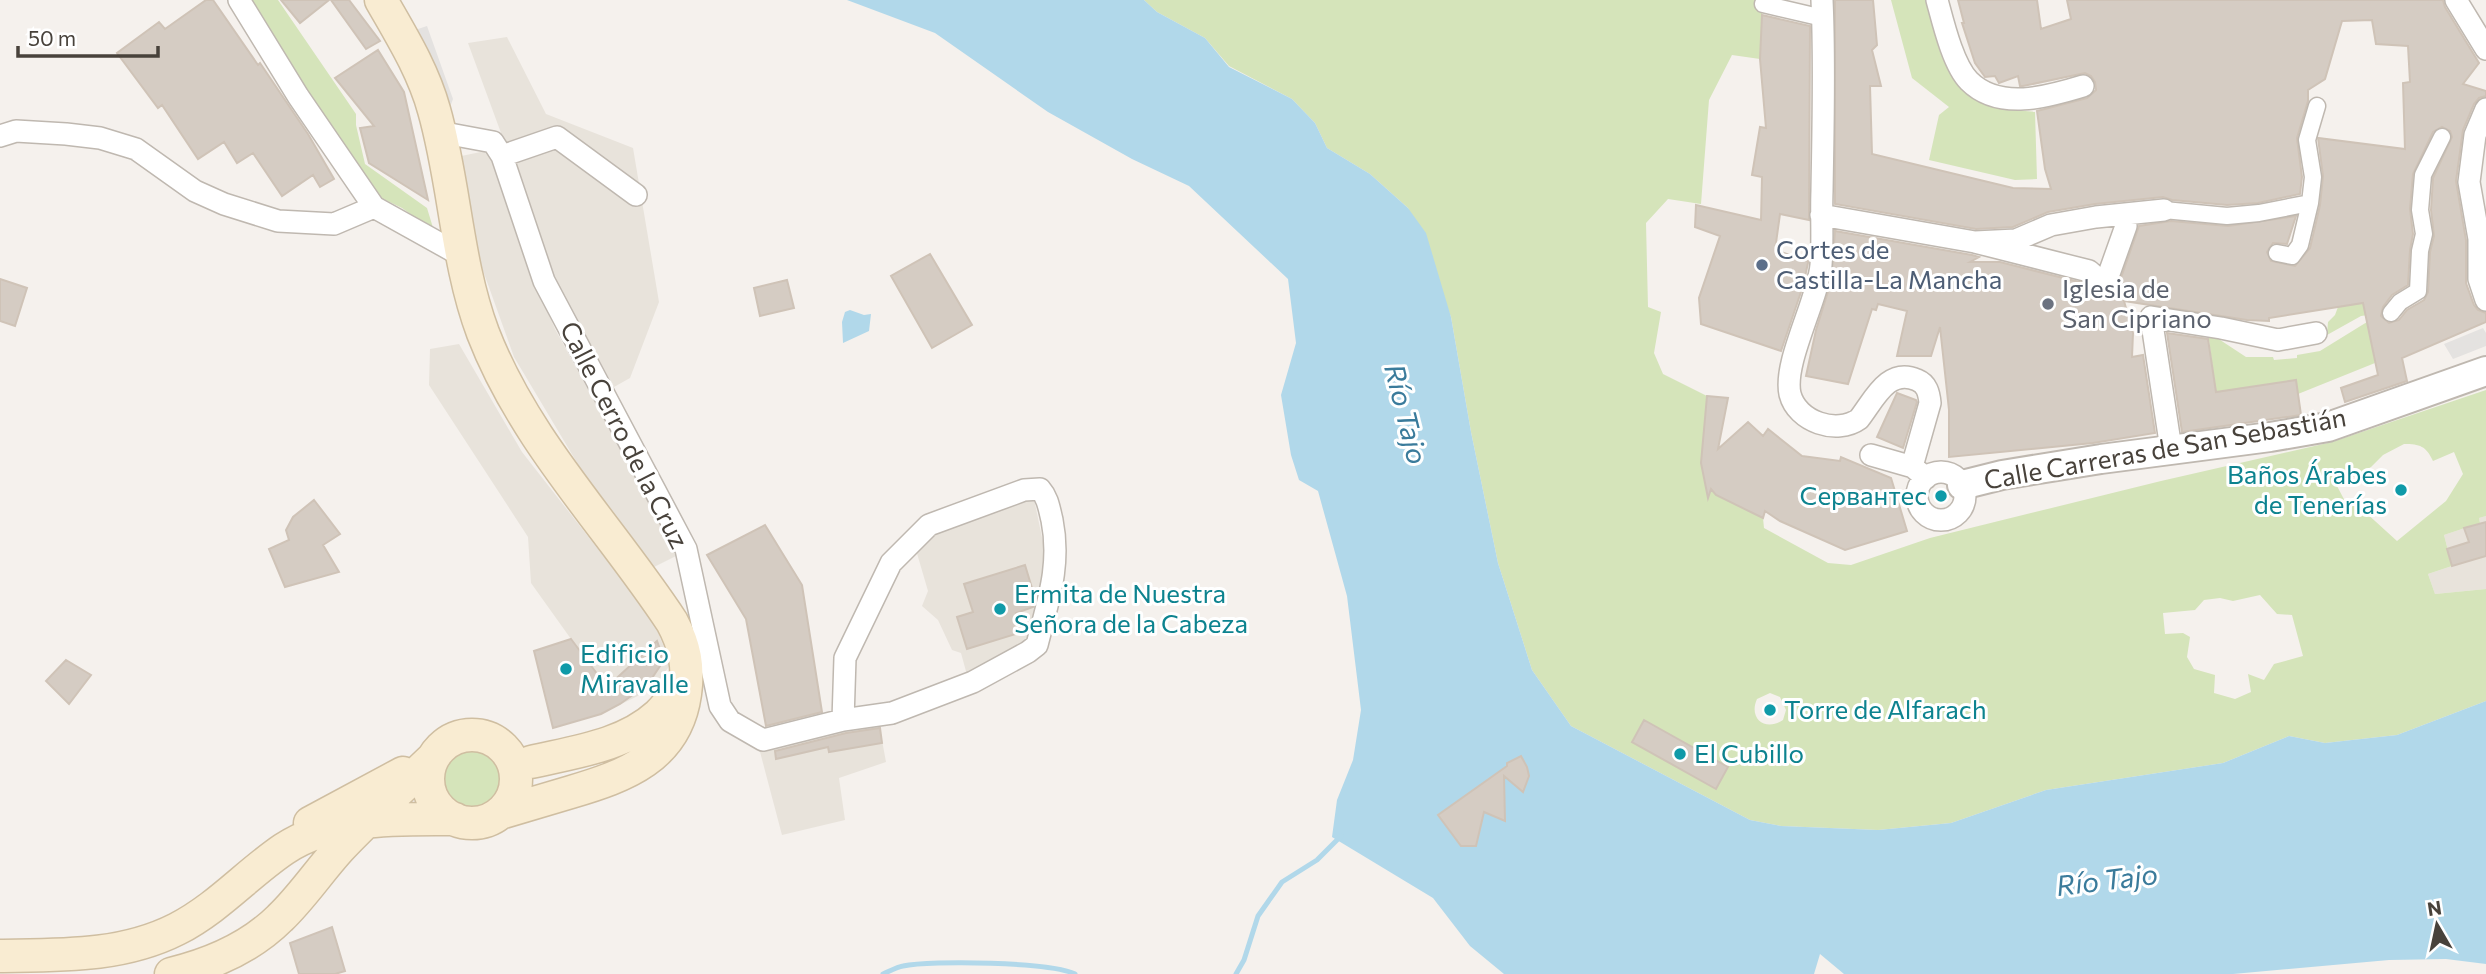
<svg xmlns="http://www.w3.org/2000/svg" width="2486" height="974" font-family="Commissioner,sans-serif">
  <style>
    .residential { fill: #e8e3db }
    .green { fill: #d5e4ba; fill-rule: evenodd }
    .parking { fill: #e4e2e0 }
    .water { fill: #b1d8ea }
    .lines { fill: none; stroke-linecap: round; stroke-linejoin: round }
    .stream { stroke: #b1d8ea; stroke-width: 5 }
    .building { fill: #d5ccc3; stroke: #cfc3b7; stroke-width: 2; fill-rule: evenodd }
    .pedestrian-casing { stroke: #bfb8b0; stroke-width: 19 }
    .minor-casing { stroke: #bfb8b0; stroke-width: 24 }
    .tertiary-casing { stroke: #bfb8b0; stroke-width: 32 }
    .secondary-casing { stroke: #cfbea1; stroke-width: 35 }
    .pedestrian { stroke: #fff; stroke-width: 16 }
    .minor { stroke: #fff; stroke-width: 21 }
    .tertiary { stroke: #fff; stroke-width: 28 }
    .secondary { stroke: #f9ecd2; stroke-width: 32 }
    .service-dot { fill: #5c6f8a; stroke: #fff; stroke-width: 2.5 }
    .worship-dot { fill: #6b7280; stroke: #fff; stroke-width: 2.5 }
    .culture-dot { fill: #0f9aa8; stroke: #fff; stroke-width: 2.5 }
    .labels { text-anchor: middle; stroke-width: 6; stroke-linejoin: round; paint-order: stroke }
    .service-label { font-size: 26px; fill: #4e5e75; stroke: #fff; text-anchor: start }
    .worship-label { font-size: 26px; fill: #5b616d; stroke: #fff; text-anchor: start }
    .street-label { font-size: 26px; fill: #48423b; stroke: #fff }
    .culture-label { font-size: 26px; fill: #0d838f; stroke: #fff; text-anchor: start }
    .water-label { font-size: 28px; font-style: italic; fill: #3a7b9b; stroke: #fff }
  </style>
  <rect width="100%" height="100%" fill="#f5f1ed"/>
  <path class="residential" d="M507 37 546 114 633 148 659 302 630 378 614 387 555 280 468 43Z
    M490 150 525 258 555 329 678 555 652 568 582 471 514 357 481 265 452 158Z
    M459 344 522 452 652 618 671 664 652 689 601 714 553 728 534 651 571 639 531 583 528 537 429 385 430 349Z
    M1025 499H1034L1048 566 1041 607 1026 644 967 675 961 653 952 650 938 620 922 606 928 591 916 550 936 530Z
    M2486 516V589L2435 594 2428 574 2452 566 2444 535 2480 523 2479 518Z
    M879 724 886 762 839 778 845 820 782 835 759 748 824 733Z"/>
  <path class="green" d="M252 0H278L356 114V125L365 164 427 208 434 231 402 208 377 196 352 166Z
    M1144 0H1763L1760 59 1732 55 1709 100 1701 204 1668 199 1646 223 1648 307 1661 312 1654 353 1663 374 1707 396 1701 463 1716 495 1763 518 1764 528 1828 563 1851 565 1930 538 2161 481 2332 442 2486 390V516L2479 518 2480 523 2444 535 2452 566 2428 574 2435 594 2486 589V701L2397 735 2325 743 2289 736 2223 763 2046 790 1951 823 1878 830 1781 826 1750 820 1571 726 1532 670 1498 563 1471 432 1451 317 1408 208 1370 174 1327 148 1315 123 1292 99 1229 66 1205 38 1157 12ZM2404 444C2420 444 2426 446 2433 461L2454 452 2463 474 2446 501 2397 541 2364 511 2362 502 2347 505 2337 486 2371 467 2383 455ZM2260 595 2277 614 2292 615 2303 656 2274 664 2264 680 2248 674 2251 692 2235 699 2214 693 2215 675 2194 669 2187 657 2190 637 2183 633 2165 634 2163 613 2195 610 2204 600 2220 598 2233 601ZM1770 693 1780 697 1786 710 1783 720C1766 732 1748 719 1757 699Z
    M1891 0H1926C1938 43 1941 83 1986 104 2000 110 2020 110 2035 112L2037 179 2015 180 1929 160 1939 115 1949 107 1912 78Z
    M2382 298 2390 312 2361 316 2327 335 2328 322 2335 315 2338 307Z
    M2367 322 2375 363 2298 394 2296 380 2216 393 2208 332 2246 357H2273L2274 360 2297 358V355L2320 351Z
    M439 778a34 34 0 1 1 68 0a34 34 0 1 1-68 0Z"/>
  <path class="parking" d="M427 26 453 99 447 115 412 31Z
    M2483 328 2486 333V346L2453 359 2444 344Z"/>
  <path class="water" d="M847 0H1144L1157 12 1205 38 1229 67 1292 99 1315 123 1327 148 1370 174 1408 208 1426 233 1451 317 1471 432 1498 563 1532 670 1571 726 1750 820 1781 826 1878 830 1951 823 2046 790 2223 763 2289 736 2325 743 2397 735 2486 701V964L2446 959 2389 960 2233 974H1844L1820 954 1814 974H1504L1470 946 1433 898 1332 837 1337 800 1353 760 1361 710 1347 596 1318 491 1299 480 1291 455 1281 395 1296 343 1288 279 1189 186 1132 159 1048 112 935 33Z
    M850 310 864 315 871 314 869 331 843 343 842 322 845 312Z"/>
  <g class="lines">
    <path class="stream" d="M883 974C890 971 897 967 903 966 931 960 1052 962 1075 974
      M1236 974 1244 960 1258 916 1282 882 1317 860 1341 836"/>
  </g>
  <path class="building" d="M206 0H213L258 65 260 63 308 134 334 179 320 187 313 175 282 196 253 153 237 163 224 142 198 159 162 105 158 108 117 53 159 22 165 29Z
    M281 0H329L300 23Z
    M331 0H349L380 41 366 49Z
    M1835 0H1873L1877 45 1872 50 1881 86H1870L1872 154 2013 188 2051 189 2045 169 2037 111 2087 98 2096 90 2095 82 2091 76 2085 73 2023 86H2020L2018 76 1999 83 1995 76 1985 77 1975 63 1962 23H1964L1958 0H2037L2041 29 2071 19 2067 0H2443L2445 7 2479 63 2463 84 2486 91V96L2479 98 2474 104 2463 130 2456 181 2466 240V283L2474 305 2478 310 2486 313V322L2402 358 2407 381 2345 402 2341 388 2378 375 2363 303 2269 318V321L2247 320 2124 301 2133 333 2132 357 2143 355 2155 433 2093 443 1949 457V410L1940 327 1931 356H1897L1907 311 1878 304 1876 310 1872 309 1848 384 1806 376 1816 330 1831 282 1835 231 1972 255 1979 257 1970 262H2000L2083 283 2097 295 2108 298 2117 289 2139 226 2171 221 2228 226 2296 216 2287 244 2273 243 2267 252 2271 261 2295 266 2310 248 2320 205 2323 176 2318 138 2405 149 2403 83 2410 82 2408 46 2376 44 2372 20 2342 21 2325 79 2308 90V101L2297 138 2302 177 2300 194 2258 203 2227 205 2172 200 2163 197 2095 204 2048 212 2013 227 1976 229 1835 204ZM2442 127 2450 131 2452 137 2433 178 2431 210 2434 236 2430 252 2428 292 2424 300 2407 310 2399 320 2389 323 2381 316 2383 307 2392 295 2408 285 2410 250 2413 234 2410 209 2413 174 2433 132Z
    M1762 15 1810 26 1809 220 1780 214 1775 250 1808 261V263L1803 286 1781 351 1701 324 1699 298 1720 236 1695 227 1696 205 1761 220 1762 177 1752 175 1760 127 1766 128 1760 59Z
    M378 50 404 92 428 200 369 163 360 128 374 126 335 78Z
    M930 254 972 325 932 348 891 276Z
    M0 279 27 288 15 326 0 321Z
    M787 280 794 308 760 316 754 288Z
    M2167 333 2208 339 2216 392 2296 380 2301 415 2182 432Z
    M1897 393 1916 400 1917 402 1903 448 1877 437Z
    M1707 396 1728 398 1718 449 1748 422 1763 436 1768 429 1802 456 1840 461 1841 457 1891 478 1907 531 1845 550 1780 521 1765 511 1763 518 1716 495 1711 489 1708 498 1701 463Z
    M314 500 340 534 323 545 339 572 285 587 269 549 289 540 286 530 293 517Z
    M2486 522V556L2452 566 2447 549 2469 542 2464 528Z
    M765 525 802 585 822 712 766 726 746 619 707 555Z
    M1025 565 1035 598 1033 607 1016 613 1022 632 967 649 957 617 973 612 964 584Z
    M571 639 607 687 657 641 664 660 648 684 620 704 601 714 553 728 534 651Z
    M66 660 91 675 69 704 46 681Z
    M1644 720 1728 767 1716 789 1632 742Z
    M880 728 882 743 829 752 828 747 776 759 775 751 846 733Z
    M1521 756 1527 767 1529 776 1523 792 1504 776 1505 821 1484 812 1476 846H1461L1438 815 1507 766V763Z
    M332 927 345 971 335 974H299L290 943Z"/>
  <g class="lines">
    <defs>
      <path id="pedestrian" d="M1763 4 1823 18
        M2164 210 2227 216 2259 213 2310 203
        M2277 253 2292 256 2300 245 2310 203 2313 177 2307 140 2317 106
        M2391 313 2400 302 2418 291 2420 251 2424 234 2420 210 2423 175 2442 137"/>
      <path id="minor" d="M239 0 298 96 374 207 462 256
        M1822 0C1825 64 1823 127 1822 191 1821 216 1823 241 1821 265 1818 300 1783 362 1790 394 1797 422 1837 435 1859 419 1874 400 1888 367 1917 380 1927 384 1929 393 1930 403L1913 463V467L1926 478
        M1937 0C1943 22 1953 65 1969 81 1999 111 2047 97 2083 86
        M2456 0 2486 49
        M2486 109 2475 135 2469 182 2479 239V279L2486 300
        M439 132 493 142 502 156 544 281 686 549 720 706 730 721 763 740 843 720 892 713 973 682 1028 652 1037 645C1048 601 1061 565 1052 520 1049 508 1048 498 1040 489L1024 490 929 525 891 563 845 658 843 720
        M0 136 16 131 66 134 100 138 136 149 195 191 224 204 278 221 334 224 374 207
        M502 156 557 137 636 195
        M1821 215 1975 242
        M2126 226 2105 285 2089 271 1975 242 2016 240 2051 225 2096 217 2164 210
        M2171 449 2151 317 2221 328 2278 340 2316 333
        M1871 455 1913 467
        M1917 496a24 24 0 1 1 48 0a24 24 0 1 1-48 0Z"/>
      <path id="tertiary" d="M1962 485 2002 475 2101 459 2270 437 2328 427 2486 371"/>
      <path id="secondary" d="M381 0C401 35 423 70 434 110 455 183 456 261 483 333 525 442 609 526 672 622 685 646 689 667 685 694 676 758 625 776 571 792 547 799 523 806 500 813
        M428 779a44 44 0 1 1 88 0a44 44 0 1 1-88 0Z
        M531 762C574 752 624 746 658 715 667 707 674 695 682 685
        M310 823 403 773
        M0 956C61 955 122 957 177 929 218 908 247 874 284 849 334 816 397 819 455 819
        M171 974C212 964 250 948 280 918 302 897 319 871 340 848 369 817 402 788 433 758"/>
    </defs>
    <use href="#pedestrian" class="pedestrian-casing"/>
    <use href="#minor" class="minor-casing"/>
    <use href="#tertiary" class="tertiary-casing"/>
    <use href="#secondary" class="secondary-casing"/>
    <use href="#pedestrian" class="pedestrian"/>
    <use href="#minor" class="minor"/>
    <use href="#tertiary" class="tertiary"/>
    <use href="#secondary" class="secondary"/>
  </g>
  <circle class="service-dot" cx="1762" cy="265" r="7"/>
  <circle class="worship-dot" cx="2048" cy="304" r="7"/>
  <g class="culture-dot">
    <circle cx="2401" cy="490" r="7"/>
    <circle cx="1941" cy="496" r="7"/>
    <circle cx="1000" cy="609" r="7"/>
    <circle cx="566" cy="669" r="7"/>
    <circle cx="1770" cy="710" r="7"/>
    <circle cx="1680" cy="754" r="7"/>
  </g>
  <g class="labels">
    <g class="service-label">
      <text x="1776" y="259">Cortes de<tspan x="1776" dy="30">Castilla-La Mancha</tspan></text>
    </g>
    <g class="worship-label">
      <text x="2062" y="298">Iglesia de<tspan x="2062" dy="30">San Cipriano</tspan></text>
    </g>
    <g class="street-label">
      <text transform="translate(624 435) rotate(63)" y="9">Calle Cerro de la Cruz</text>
      <text transform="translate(2165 449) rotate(-10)" y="9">Calle Carreras de San Sebastián</text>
    </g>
    <g class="culture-label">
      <text x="2387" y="484" text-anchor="end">Baños Árabes<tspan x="2387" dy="30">de Tenerías</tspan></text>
      <text x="1927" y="505" text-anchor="end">Сервантес</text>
      <text x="1014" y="603">Ermita de Nuestra<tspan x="1014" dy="30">Señora de la Cabeza</tspan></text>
      <text x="580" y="663">Edificio<tspan x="580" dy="30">Miravalle</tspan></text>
      <text x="1784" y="719">Torre de Alfarach</text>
      <text x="1694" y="763">El Cubillo</text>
    </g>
    <g class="water-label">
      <text transform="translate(1406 414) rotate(76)" y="10">Río Tajo</text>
      <text transform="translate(2107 880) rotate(-7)" y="10">Río Tajo</text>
    </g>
  </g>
  <g transform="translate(2437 925) rotate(351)" stroke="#ffffff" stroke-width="5" paint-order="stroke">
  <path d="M0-5L12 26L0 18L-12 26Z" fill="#48423b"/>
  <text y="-10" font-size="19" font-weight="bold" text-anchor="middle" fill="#48423b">N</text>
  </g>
  <path d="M18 46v10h140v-10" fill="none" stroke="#48423b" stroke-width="3.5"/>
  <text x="28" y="46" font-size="21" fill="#48423b" stroke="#ffffff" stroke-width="5" paint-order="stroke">50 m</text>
</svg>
